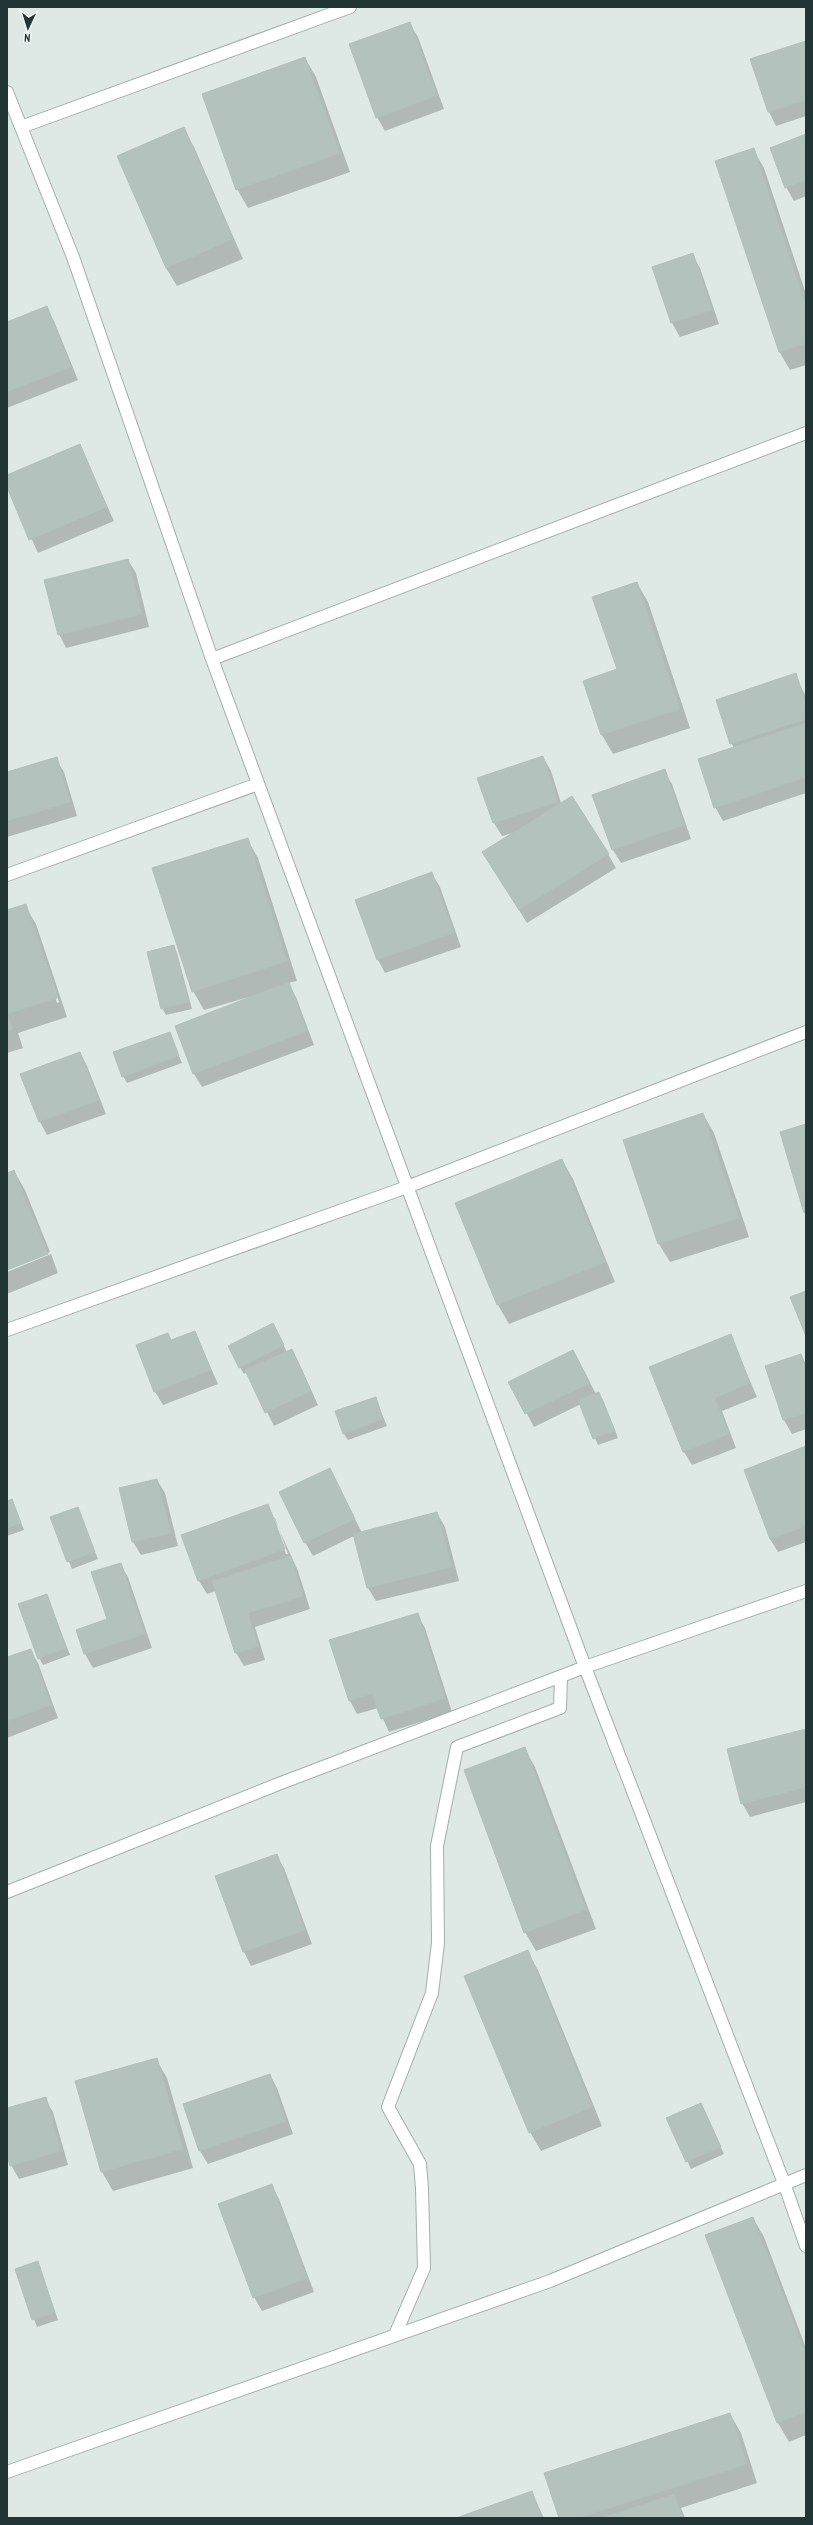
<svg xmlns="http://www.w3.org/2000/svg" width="813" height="2525" font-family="'PT Sans Narrow',sans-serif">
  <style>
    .shadow { fill: #0003; fill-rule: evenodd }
    .building { fill: #b4c2be; stroke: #b1c0bd }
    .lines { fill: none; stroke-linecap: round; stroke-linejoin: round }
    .minor-casing { stroke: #a2afac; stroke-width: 14 }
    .minor { stroke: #fff; stroke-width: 12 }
  </style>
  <rect width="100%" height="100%" fill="#dee8e5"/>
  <path class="shadow" d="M410 24 418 37 444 109 385 131 377 117Z
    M806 42V116L776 126 769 112 751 60Z
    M305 58 316 77 350 172 248 208 237 189Z
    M183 128 194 147 243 259 177 286 166 268Z
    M806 135V196L794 201 786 187Z
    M753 149 764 168 806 294V365L790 370 779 351Z
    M692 254 700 268 719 324 680 337 672 323 653 267Z
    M46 307 54 321 78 380 7 408V323Z
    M80 446 114 521 38 553 7 484V476Z
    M128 560 136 573 149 627 66 648 59 634Z
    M637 583 648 602 690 728 613 754 602 735Z
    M795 674 806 697V793L723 821 715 807 734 748 731 743Z
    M543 757 551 771 561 803 608 854 616 868 527 923 491 865 513 833 502 836 494 823 479 778Z
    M56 759 64 772 77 816 7 837V773Z
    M664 771 672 784 691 839 621 863 613 850 593 795Z
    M247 839 258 858 297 981 288 983 296 997 314 1045 202 1087 194 1074 176 1026 263 993 204 1010 193 991Z
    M432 874 440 887 461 947 385 973 378 960Z
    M25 906 36 924 67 1017 18 1033 23 1048 7 1053V911ZM31 925H33L59 1002 57 1003Z
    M173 946 177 953 192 1009 166 1015 162 1008Z
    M169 1033 182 1063 127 1083 123 1076Z
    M80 1053 87 1066 106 1114 47 1135 40 1122 21 1074Z
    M703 1114 714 1133 749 1237 670 1262 659 1244Z
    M562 1160 573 1179 615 1282 509 1324 498 1305 456 1203Z
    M14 1171 25 1190 50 1252 7 1269V1174Z
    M51 1254 58 1273 7 1294V1272Z
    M276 1331 287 1352 291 1350 299 1363 318 1405 274 1426 247 1372 244 1374 240 1367Z
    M195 1332 218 1384 163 1405 155 1392 137 1346 171 1341Z
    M730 1335 757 1397 722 1411 736 1448 692 1465 684 1452 650 1367Z
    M573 1351 596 1394 599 1393 603 1400 618 1438 598 1445 581 1404 534 1427 510 1382Z
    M801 1355 806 1364V1429L792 1434 784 1420 766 1367Z
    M375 1398 387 1426 348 1440 344 1434Z
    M806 1447V1542L778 1552 770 1539 745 1470Z
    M330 1469 362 1533 437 1513 445 1527 459 1581 376 1601 368 1588 354 1536 313 1556 305 1542Z
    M157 1480 165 1493 178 1546 141 1555 133 1542Z
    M12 1500 24 1530 7 1536V1502Z
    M268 1505 298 1571 310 1609 255 1627 265 1660 244 1666 236 1653 216 1591 207 1594 199 1581 182 1536ZM273 1518H275L288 1554H286Z
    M77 1508 98 1559 72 1569 51 1517Z
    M120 1564 128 1577 152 1648 93 1668 85 1654 77 1631 109 1620Z
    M47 1595 70 1655 43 1665 39 1658Z
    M417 1614 425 1628 452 1712 389 1732 378 1708 357 1714 350 1701 330 1641Z
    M30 1650 38 1663 58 1718 7 1738V1658Z
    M806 1730V1802L750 1817 742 1803Z
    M524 1748 535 1767 596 1929 536 1951 525 1932Z
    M276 1855 284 1868 312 1944 251 1966 244 1952 216 1877Z
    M527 1951 538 1970 602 2126 541 2151 530 2132Z
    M156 2059 167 2078 193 2168 113 2191 102 2172Z
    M270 2075 277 2088 293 2134 208 2164 200 2151 184 2105Z
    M45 2099 53 2112 68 2165 19 2179 11 2165 7 2151V2109Z
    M701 2104 724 2154 691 2169 668 2118Z
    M271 2185 279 2199 314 2292 262 2311 254 2297Z
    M753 2218 764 2237 806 2348V2435L789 2442 778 2423Z
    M38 2262 58 2320 37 2327 16 2269Z
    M730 2414 741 2433 757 2483 681 2508 685 2518H560Z
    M532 2493 544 2518H459Z"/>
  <path class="building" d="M410 22 437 96 376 118 349 44Z
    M806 41V100L768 112 750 59Z
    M305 57 340 153 236 190 202 94Z
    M184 127 233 239 166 268 117 156Z
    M806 134V180L785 188 770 148Z
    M754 148 806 306V343L779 352 715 161Z
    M693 253 712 310 671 323 652 267Z
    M47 306 71 367 7 392V322Z
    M80 444 107 507 29 540 7 487V475Z
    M128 559 142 614 58 635 44 580Z
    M637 582 680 709 601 735 583 681 617 669 592 597Z
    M796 673 806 705V719L730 744 716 700Z
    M806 723V777L714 808 698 759Z
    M543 756 558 802 493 823 477 778Z
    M57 757 70 802 7 821V772Z
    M665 769 684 825 612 850 592 795Z
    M572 796 609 854 519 910 482 852Z
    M248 838 287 961 192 992 152 868Z
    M432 872 454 933 377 960 355 900Z
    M26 904 57 998 7 1014 13 1029 7 1031V910Z
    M174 945 189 1002 161 1009 147 952Z
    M289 982 307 1031 193 1074 175 1026Z
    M170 1032 179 1056 122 1077 113 1052Z
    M80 1052 99 1100 39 1122 20 1074Z
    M703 1113 739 1218 658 1244 623 1140Z
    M806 1124V1212L804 1213 780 1132Z
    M562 1159 605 1262 497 1305 455 1203Z
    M14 1170 48 1254 7 1270V1173Z
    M806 1291V1336L790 1297Z
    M273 1323 284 1345 239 1368 228 1346Z
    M195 1331 211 1370 154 1392 136 1345 168 1333 171 1340Z
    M731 1334 750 1383 715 1398 729 1434 683 1452 649 1367Z
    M292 1349 311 1391 265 1413 245 1370Z
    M573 1350 590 1383 525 1414 508 1382Z
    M801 1354 806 1367V1413L783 1420 765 1366Z
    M599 1392 615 1431 593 1439 578 1400Z
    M376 1397 383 1419 343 1434 335 1411Z
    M806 1446V1526L770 1539 744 1470Z
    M330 1468 355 1519 304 1543 279 1492Z
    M157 1479 171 1533 132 1542 119 1488Z
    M12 1499 21 1523 7 1528V1501Z
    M268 1504 285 1549 198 1581 181 1535Z
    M78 1507 95 1552 67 1562 50 1517Z
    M437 1512 452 1567 367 1588 353 1534Z
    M291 1556 303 1596 248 1613 258 1646 235 1653 212 1581Z
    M121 1563 145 1634 84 1654 76 1630 107 1619 91 1572Z
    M47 1594 66 1648 38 1659 18 1604Z
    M418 1613 445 1698 381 1719 372 1694 349 1701 329 1640Z
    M31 1649 51 1705 7 1721V1657Z
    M806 1729V1787L741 1804 727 1749Z
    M525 1747 586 1910 524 1933 464 1770Z
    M277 1854 305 1930 243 1952 215 1876Z
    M528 1950 592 2107 529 2133 464 1976Z
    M157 2058 183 2149 101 2172 75 2081Z
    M270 2074 286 2121 199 2151 183 2104Z
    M46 2097 61 2151 10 2166 7 2155V2108Z
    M701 2103 721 2147 686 2162 666 2118Z
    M272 2184 307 2278 253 2298 218 2204Z
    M753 2217 806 2355V2412L777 2423 705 2235Z
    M38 2261 55 2313 32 2320 15 2269Z
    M730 2413 747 2464 579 2518H559L544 2473Z
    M532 2491 542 2518H456Z
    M674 2494 683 2518H602Z"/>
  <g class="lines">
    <defs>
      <path id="minor" d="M7 92 73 257 212 659 585 1667 784 2183 806 2246
        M21 127 350 7
        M212 659 806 433
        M7 875 258 784
        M7 1330 407 1187 806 1032
        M7 1892 281 1783 585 1667 806 1591
        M395 2335 424 2268 422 2188 420 2164 388 2107 432 1993 438 1943 437 1846 457 1747 560 1708 561 1677
        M7 2472 550 2281 806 2175"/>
    </defs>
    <use href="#minor" class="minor-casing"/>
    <use href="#minor" class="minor"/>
  </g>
  <rect width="813" height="2525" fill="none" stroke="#213534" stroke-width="16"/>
  <g transform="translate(28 28) rotate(184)" stroke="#eef5f3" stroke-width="3" paint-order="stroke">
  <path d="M0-3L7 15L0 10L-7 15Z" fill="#213534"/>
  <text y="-6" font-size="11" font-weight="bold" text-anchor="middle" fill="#213534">N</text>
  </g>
</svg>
